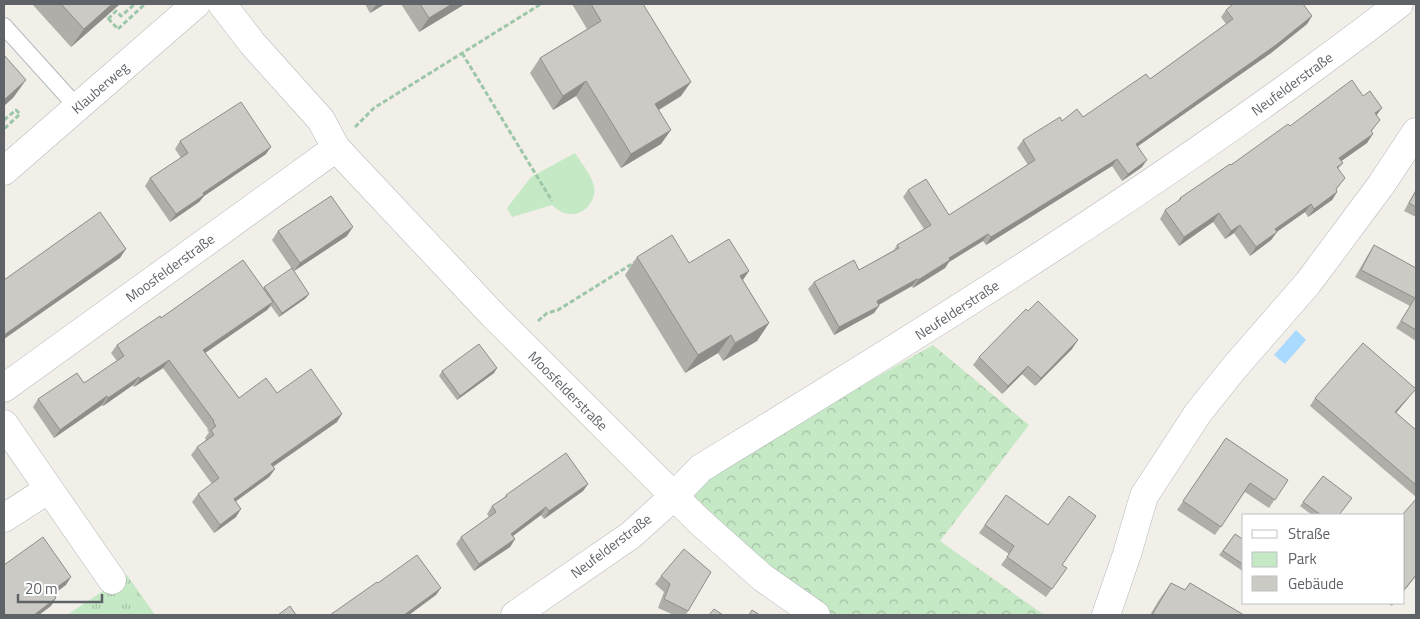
<svg xmlns="http://www.w3.org/2000/svg" width="1420" height="619" font-family="'Titillium Web',sans-serif">
  <style>
    .grass { fill: url(#grass-tufts) }
    .forest { fill: url(#forest-crowns) }
    .park { fill: #c5e8c5 }
    .water { fill: #aadaff }
    .lines { fill: none; stroke-linecap: round; stroke-linejoin: round }
    .lane-casing { stroke: #b5b8bc; stroke-width: 18 }
    .street-casing { stroke: #b5b8bc; stroke-width: 29 }
    .path { stroke: #9cc7a9; stroke-width: 3; stroke-dasharray: 5 2.5; stroke-linecap: butt }
    .lane { stroke: #fff; stroke-width: 16 }
    .street { stroke: #fff; stroke-width: 28 }
    .wall { fill: #afaea9 }
    .shaded-wall { fill: #8f8d8a }
    .building { fill: #cccac5; stroke: #8f8d8a }
    .labels { text-anchor: middle; stroke-width: 4; stroke-linejoin: round; paint-order: stroke }
    .street-label { font-size: 14px; fill: #5f6368; stroke: #fff }
  </style>
  <defs>
    <pattern id="grass-tufts" width="24" height="20" patternUnits="userSpaceOnUse" patternTransform="scale(1.25)"><rect width="24" height="20" fill="#c5e8c5"/><path d="M3 7l-1-3M5 7V3M7 7l1-3M15 17l-1-3M17 17v-4M19 17l1-3" fill="none" stroke="#a3c0a4"/></pattern>
    <pattern id="forest-crowns" width="20" height="18" patternUnits="userSpaceOnUse" patternTransform="scale(1.25)"><rect width="20" height="18" fill="#c5e8c5"/><path d="M2 6a3 3 0 1 1 6 0M12 15a3 3 0 1 1 6 0" fill="none" stroke="#a3c0a4"/></pattern>
  </defs>
  <rect width="100%" height="100%" fill="#f1efe8"/>
  <path class="grass" d="M127 575 155 615H67Z"/>
  <path class="forest" d="M933 345 1029 425 940 541 1044 615H832L794 594 704 518 691 493 697 484 805 418Z"/>
  <path class="park" d="M575 153C581 163 592 175 594 187 597 199 585 214 573 214 564 215 558 210 552 205L512 217 507 208 531 177Z"/>
  <path class="water" d="M1296 330 1306 340 1285 364 1274 355Z"/>
  <g class="lines">
    <defs>
      <path id="lane" d="M4 26 78 108"/>
      <path id="street" d="M222 4 252 43 321 120 336 148 493 315 698 520 763 578 816 615
        M4 171 196 4
        M4 388 336 148
        M4 424 112 580
        M4 518 49 489
        M515 615 631 535 674 496 701 468C940 322 1177 175 1399 4
        M1106 615 1127 554 1144 496 1198 413 1234 368 1308 283 1381 185 1416 132"/>
    </defs>
    <use href="#lane" class="lane-casing"/>
    <use href="#street" class="street-casing"/>
    <path class="path" d="M103 13 118 29
      M108 19 116 11 121 16 135 4
      M118 29 145 4
      M462 53 552 201
      M4 120 16 110 20 114 4 129
      M355 127 374 108 541 4
      M538 321 547 313 558 310 635 262"/>
    <use href="#lane" class="lane"/>
    <use href="#street" class="street"/>
  </g>
  <path class="wall" d="M32 4H120L71 47Z
    M365 4H385L370 13Z
    M401 4H465L419 32Z
    M572 4H643L681 96 659 110 661 144 621 168 576 96 553 110 530 73 540 58 587 29Z
    M1226 10 1312 16 1307 24 1271 53 1138 146 1142 167 1122 181 1112 166 986 245 983 241 949 262 945 268 913 288 912 286 879 305 874 313 834 335 808 289 814 282 859 270 894 250 897 245 924 229 903 197 908 190 949 215 1028 165 1017 148 1023 140 1062 121 1083 117 1150 79 1226 24 1221 17Z
    M1377 115 1374 128 1371 132 1367 143 1341 161 1343 163 1338 169 1336 189 1337 192 1332 200 1308 217 1305 212 1277 232 1271 240 1250 256 1234 233 1225 239 1213 222 1179 246 1160 219 1165 210 1177 202 1180 198 1290 126Z
    M180 141 266 154 204 196 199 202 170 222 145 186 150 178 181 158 175 149Z
    M1416 189V217L1404 211Z
    M278 231 347 236 294 271 306 298 279 317 271 306 267 310 205 352 239 398 277 393 337 422 273 467 275 469 269 477 236 501V517L214 533 192 502 198 494 212 484 191 455 197 447 206 440 205 438 209 432 207 430 208 429 163 368 134 387 133 385 103 406 102 405 54 438 33 407 38 399 84 383 117 361 111 353 117 345 161 318 263 288 292 269 272 240Z
    M1374 245 1416 268V341L1396 328 1410 306 1355 277 1369 253Z
    M637 257 749 271 743 280 769 323 757 341 723 361 718 353 685 373 625 275Z
    M1028 311 1072 349 1035 386 1022 374 1002 394 973 365 979 357Z
    M497 368 494 373 457 400 439 376 442 371Z
    M1410 396 1396 413 1416 430V497L1310 406 1315 398Z
    M1226 438 1288 480 1269 508 1245 492 1215 535 1177 510Z
    M1323 476 1339 515H1312L1300 506Z
    M588 484 583 491 544 519 541 515 513 536 515 539 510 547 474 571 456 544 461 537 489 517 487 514 492 506 504 498 506 495Z
    M1006 495 1062 565 1067 568 1046 597 1001 565 1009 554 979 533Z
    M1235 534 1244 540V572L1219 555Z
    M684 549 688 611 686 615H674L658 608 664 592 655 584 661 576Z
    M1171 583 1185 590 1190 583 1244 615H1150L1159 600Z
    M1388 603H1394L1392 606Z"/>
  <path class="shaded-wall" d="M112 4H120L71 47 84 29Z
    M377 4H385L370 13Z
    M452 4H465L419 32 429 18Z
    M1312 16 1307 24 1271 53 1131 151 1136 144Z
    M26 80 13 98 4 106V100Z
    M586 81 576 96 553 110 563 96Z
    M691 82 681 96 645 118 655 104Z
    M1382 108 1376 116 1375 113Z
    M671 130 661 144 621 168 631 154Z
    M1373 134 1367 143 1333 167 1339 158Z
    M271 147 266 154 204 196 199 202 170 222 176 214 203 193Z
    M1117 159 1112 166 986 245 991 237Z
    M1147 160 1142 167 1122 181 1128 174Z
    M1345 178 1331 196 1337 192 1332 200 1308 217 1314 209Z
    M1311 204 1305 212 1269 237 1275 229Z
    M1219 213 1213 222 1179 246 1184 237Z
    M1240 225 1234 233 1225 239 1231 231Z
    M353 227 347 236 294 271 300 263Z
    M1277 232 1271 240 1250 256 1256 247Z
    M988 234 983 241 949 262 945 268 913 288 918 280 949 258Z
    M126 249 120 258 4 339V335Z
    M749 271 736 289 740 276Z
    M917 279 912 286 871 309 877 301Z
    M309 294 306 298 279 317 282 313Z
    M273 302 267 310 198 358 203 350Z
    M879 306 874 313 834 335 839 327Z
    M769 323 757 341 723 361 735 343Z
    M731 335 718 353 685 373 698 355Z
    M1078 340 1072 349 1035 386 1041 378Z
    M169 360 163 368 134 387 140 379Z
    M1028 366 1022 374 1002 394 1008 386Z
    M497 368 494 373 457 400 460 396Z
    M139 377 133 385 103 406 108 398Z
    M1416 389 1410 396 1390 420 1395 412Z
    M107 396 102 405 54 438 60 430Z
    M342 414 337 422 265 472 271 464Z
    M275 469 269 477 228 507 234 499Z
    M588 484 583 491 544 519 549 511Z
    M546 507 541 515 506 541 511 534Z
    M241 509 236 517 214 533 220 525Z
    M515 539 510 547 474 571 479 564Z
    M1416 575V576L1404 591V590Z
    M71 577 66 585 46 600 52 591Z
    M441 588 436 595 409 615H404Z
    M56 598 51 606 39 615H34Z"/>
  <path class="building" d="M61 4H112L84 29Z
    M420 4H452L429 18Z
    M591 4H643L691 82 655 104 671 130 631 154 586 81 563 96 540 58 601 21Z
    M1233 4H1303L1312 16 1276 45 1136 144 1147 160 1128 174 1117 159 991 237 988 234 949 258 950 260 918 280 917 279 877 301 879 306 839 327 814 282 854 260 859 270 899 248 897 245 931 225 908 190 926 179 949 215 1035 160 1023 140 1060 117 1062 121 1077 109 1083 117 1146 74 1150 79 1233 19 1226 10Z
    M4 55 26 80 4 100Z
    M1352 80 1363 96 1370 91 1382 108 1375 113 1380 120 1371 131 1373 134 1339 158 1343 163 1337 167 1345 178 1336 189 1337 192 1314 209 1311 204 1275 229 1277 232 1256 247 1240 225 1231 231 1219 213 1184 237 1165 210 1181 199 1180 198 1230 164 1231 165 1288 124 1290 126Z
    M241 102 271 147 203 193 204 195 176 214 150 178 188 153 180 141Z
    M1416 191V207L1409 203Z
    M331 196 353 227 300 263 278 231Z
    M100 212 126 249 4 335V280Z
    M672 235 689 263 729 239 749 271 740 276 769 323 735 343 731 335 698 355 637 257Z
    M1374 245 1416 268V330L1401 321 1415 298 1361 270Z
    M243 260 273 302 203 350 239 398 266 378 277 393 311 369 342 414 271 464 275 469 234 499 241 509 220 525 198 494 219 478 197 447 214 435 211 430 216 426 213 422 214 421 169 360 140 379 139 377 108 398 107 396 60 430 38 399 77 373 84 383 124 356 117 345 160 316 161 318Z
    M292 268 309 294 282 313 264 287Z
    M1038 301 1078 340 1041 378 1028 366 1008 386 979 357 1026 309 1028 311Z
    M1363 343 1416 389 1395 412 1416 430V485L1315 398Z
    M479 344 497 368 460 396 442 371Z
    M1226 438 1288 480 1275 500 1250 483 1221 527 1183 501Z
    M566 453 588 484 549 511 546 507 511 534 515 539 479 564 461 537 496 512 492 506 507 496 506 495Z
    M1323 476 1352 498 1339 515H1321L1303 502Z
    M1006 495 1048 525 1069 496 1096 516 1062 565 1067 568 1052 589 1007 557 1014 546 985 525Z
    M1416 499V575L1404 590V515H1402Z
    M1235 534 1244 540V565L1223 551Z
    M43 537 71 577 52 591 56 598 34 615H4V565Z
    M684 549 711 572 688 611 664 599 670 584 661 576Z
    M417 555 441 588 404 615H330L377 582 378 583Z
    M1171 583 1185 590 1190 583 1244 615H1152Z
    M290 606 296 615H278Z
    M714 609 723 615H709Z
    M752 610 760 615H749Z"/>
  <g class="labels">
    <g class="street-label">
      <text transform="translate(1292 84) rotate(-36)" y="5">Neufelderstraße</text>
      <text transform="translate(100 88) rotate(-41)" y="5">Klauberweg</text>
      <text transform="translate(170 268) rotate(-36)" y="5">Moosfelderstraße</text>
      <text transform="translate(957 310) rotate(-33)" y="5">Neufelderstraße</text>
      <text transform="translate(568 391) rotate(45)" y="5">Moosfelderstraße</text>
      <text transform="translate(611 546) rotate(-37)" y="5">Neufelderstraße</text>
    </g>
  </g>
  <rect width="1420" height="619" fill="none" stroke="#5f6368" stroke-width="10"/>
  <rect x="1242" y="514" width="162" height="90" fill="#ffffff" stroke="#bfc1c3"/>
  <rect x="1252" y="530" width="25" height="8" fill="#ffffff" stroke="#bfc1c3"/>
  <text x="1288" y="539" font-size="15" fill="#5f6368">Straße</text>
  <rect x="1252" y="552" width="25" height="15" fill="#c5e8c5" stroke="#bfc1c3"/>
  <text x="1288" y="564" font-size="15" fill="#5f6368">Park</text>
  <rect x="1252" y="576" width="25" height="15" fill="#cccac5" stroke="#bfc1c3"/>
  <text x="1288" y="589" font-size="15" fill="#5f6368">Gebäude</text>
  <path d="M18 594v8h84v-8" fill="none" stroke="#5f6368" stroke-width="2.5"/>
  <text x="25" y="594" font-size="15" fill="#5f6368" stroke="#ffffff" stroke-width="4" paint-order="stroke">20 m</text>
</svg>
